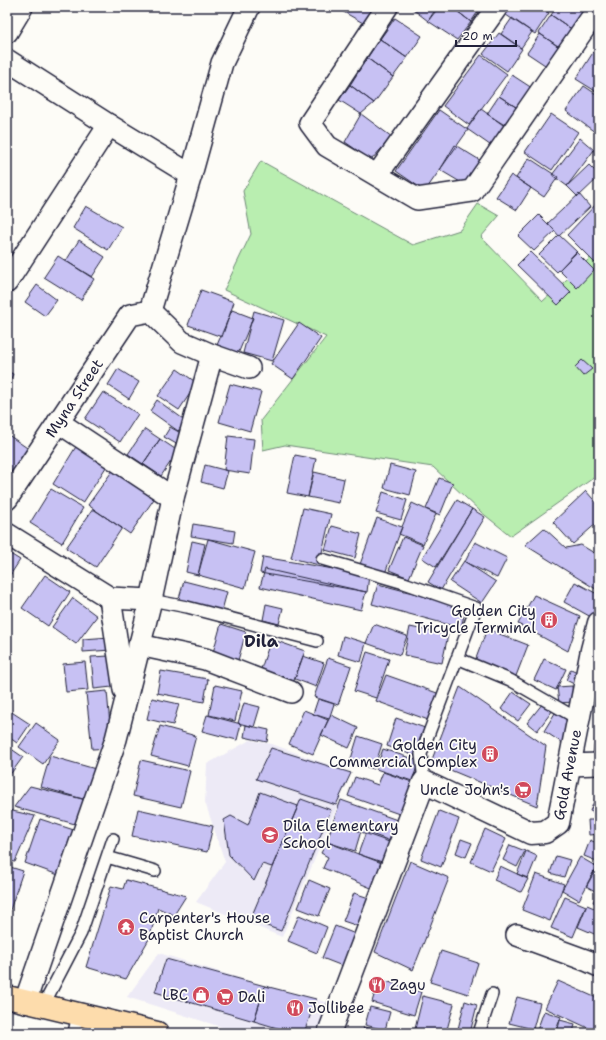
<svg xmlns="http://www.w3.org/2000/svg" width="606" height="1040" font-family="'Shantell Sans',sans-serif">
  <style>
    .built { fill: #edeaf6 }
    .green { fill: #b9eeb0; stroke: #6e8876 }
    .building { fill: #c7c1f3; stroke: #22223b }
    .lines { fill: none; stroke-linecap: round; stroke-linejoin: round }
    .lane-casing { stroke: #22223b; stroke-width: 14 }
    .street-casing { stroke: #22223b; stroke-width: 24 }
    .secondary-casing { stroke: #22223b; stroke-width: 25 }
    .highway-casing { stroke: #22223b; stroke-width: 25 }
    .lane { stroke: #fdfcf7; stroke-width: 11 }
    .street { stroke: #fdfcf7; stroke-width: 21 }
    .secondary { stroke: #fdfcf7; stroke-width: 22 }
    .highway { stroke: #fddcac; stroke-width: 22 }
    .labels { text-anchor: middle; stroke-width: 3.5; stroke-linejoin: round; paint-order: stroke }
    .street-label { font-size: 15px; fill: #22223b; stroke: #fdfcf7 }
    .poi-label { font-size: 15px; fill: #22223b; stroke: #fdfcf7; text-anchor: start }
    .quarter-label { font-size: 17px; font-weight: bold; fill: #22223b; stroke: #fdfcf7 }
  </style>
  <rect width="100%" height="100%" fill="#fdfcf7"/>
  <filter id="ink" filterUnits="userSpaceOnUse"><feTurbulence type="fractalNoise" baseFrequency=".025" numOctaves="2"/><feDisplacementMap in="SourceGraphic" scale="8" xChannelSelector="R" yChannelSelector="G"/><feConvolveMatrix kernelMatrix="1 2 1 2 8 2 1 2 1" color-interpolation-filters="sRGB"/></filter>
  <g filter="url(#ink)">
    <path class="built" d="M250 740 272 744 351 773 282 937 196 902 225 862 205 802 207 764Z
      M159 953 265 986 334 1004 323 1033H240L127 997Z"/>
    <path class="green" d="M261 161 413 245 460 230 478 204 499 216 481 237 543 301 599 250V474L511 536 481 512 433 467 285 445 263 450 261 420 326 337 224 290 251 234 243 191Z"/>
    <path class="building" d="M335 7H382L370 27Z
      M410 7H437L428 21Z
      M439 7H452L471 22 457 40 428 21Z
      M452 7H481L471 22Z
      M511 7H540L549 13 535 34 506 15Z
      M557 7H580L589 13 576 32 551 15Z
      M551 15 576 32 563 50 539 33Z
      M395 18 422 36 407 58 380 39Z
      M512 18 532 32 521 48 501 34Z
      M499 33 522 49 507 71 483 54Z
      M540 34 561 48 548 67 527 53Z
      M380 39 407 58 393 77 367 58Z
      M596 48 599 50V89L597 92 576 79Z
      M481 55 507 74 469 125 443 106Z
      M367 58 393 77 374 103 350 85Z
      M512 75 535 90 522 111 499 96Z
      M350 85 374 103 361 114 339 100Z
      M584 86 599 96V135L566 111Z
      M499 96 522 111 511 129 487 114Z
      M481 109 510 130 497 150 467 129Z
      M439 110 468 130 425 191 396 171Z
      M361 114 392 137 371 160 345 142Z
      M551 114 578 132 552 170 525 152Z
      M580 138 594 150 567 186 552 175Z
      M455 145 483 162 467 186 440 170Z
      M529 158 558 177 544 197 516 178Z
      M589 165 599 175V177L578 197 567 186Z
      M511 175 531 188 517 210 496 197Z
      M579 194 590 207 559 236 548 223Z
      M599 201V259L595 263 567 235Z
      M86 206 122 227 108 250 73 228Z
      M539 215 555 231 534 251 518 236Z
      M559 235 577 252 557 272 539 255Z
      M79 240 105 257 92 277 66 261Z
      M530 252 571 292 558 305 517 265Z
      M576 252 594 270 577 288 559 270Z
      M58 256 94 279 81 300 44 277Z
      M37 285 57 300 45 316 25 302Z
      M201 290 234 302 222 337 188 325Z
      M232 310 253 318 238 354 217 345Z
      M254 311 284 320 272 361 243 353Z
      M299 323 321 338 293 379 271 364Z
      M582 360 592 369 583 376 575 367Z
      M118 369 139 382 129 399 108 385Z
      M177 369 197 383 179 410 158 396Z
      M7 371 13 374 7 387Z
      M230 384 261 392 250 431 219 422Z
      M103 392 138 414 120 442 85 419Z
      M157 400 186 421 178 431 150 411Z
      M170 427 186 436 180 446 164 437Z
      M145 429 160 439 143 464 128 454Z
      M7 434 30 450 7 483Z
      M228 436 254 439 250 474 224 470Z
      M160 439 178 451 161 476 143 464Z
      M77 445 108 464 83 503 53 484Z
      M295 455 316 459 308 497 287 493Z
      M205 465 228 471 223 488 201 482Z
      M390 465 416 472 410 495 384 488Z
      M113 470 154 499 130 534 88 505Z
      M314 472 344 479 339 503 308 497Z
      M439 478 453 483 440 515 426 509Z
      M51 489 83 508 62 543 30 523Z
      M586 491 599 506V521L573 544 553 522Z
      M383 492 407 500 401 520 376 513Z
      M457 500 472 509 436 567 422 558Z
      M412 503 436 514 423 544 399 534Z
      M303 508 331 514 319 565 291 558Z
      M93 509 122 528 96 567 66 548Z
      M472 509 485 517 441 590 428 582Z
      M377 518 402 527 384 576 359 567Z
      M193 524 235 531 233 543 191 536Z
      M332 526 361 534 355 558 325 550Z
      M544 528 566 548 581 545 599 556V591L525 545Z
      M403 537 423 545 409 578 389 570Z
      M208 539 255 552 245 588 198 575Z
      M192 541 205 544 198 575 186 572Z
      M475 542 507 558 497 578 465 562Z
      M7 552 20 560 7 580Z
      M263 557 369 575 367 592 260 573Z
      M464 561 496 582 482 603 450 582Z
      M265 569 366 592 361 610 260 587Z
      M45 575 70 592 48 626 22 608Z
      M184 581 227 592 221 614 178 602Z
      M575 582 599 595V603L591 617 564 602Z
      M378 584 466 607 461 628 372 604Z
      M534 595 580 616 568 651 518 624Z
      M73 598 97 616 76 644 52 627Z
      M266 604 283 608 279 624 263 620Z
      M221 624 246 632 237 664 212 656Z
      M374 624 407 636 400 655 366 643Z
      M410 627 448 635 442 663 404 655Z
      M487 629 528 645 516 676 475 661Z
      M343 636 366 643 361 662 338 655Z
      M110 637 111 650 83 652V639Z
      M271 639 305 651 293 683 260 672Z
      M367 652 389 659 376 698 354 691Z
      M109 656 112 687 94 689 91 657Z
      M303 656 324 663 316 687 295 679Z
      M328 658 351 666 338 705 314 697Z
      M544 659 566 669 556 690 534 680Z
      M85 662 88 690 66 692 63 664Z
      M571 669 579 673 574 684 566 680Z
      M161 671 208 679 204 702 157 693Z
      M386 675 440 694 431 721 376 701Z
      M215 685 242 691 235 721 209 715Z
      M572 686 574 702 559 703 557 687Z
      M460 687 546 746 537 806 431 762Z
      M107 691 112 748 92 749 86 693Z
      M513 692 531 704 518 721 501 709Z
      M152 698 179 704 173 725 147 719Z
      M318 699 334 704 329 719 313 714Z
      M244 703 260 707 254 727 238 723Z
      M543 703 553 710 537 731 527 723Z
      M7 709 30 724 17 743 7 736Z
      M304 710 328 720 313 754 289 744Z
      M555 713 568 720 564 744 544 731Z
      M207 715 241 724 237 740 202 731Z
      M331 715 358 728 349 748 321 735Z
      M396 718 428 729 418 757 387 746Z
      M36 723 60 740 43 764 19 747Z
      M246 725 269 730 267 742 244 737Z
      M160 726 196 736 188 766 151 756Z
      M597 727H599V755L593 754Z
      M358 736 382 744 374 769 350 762Z
      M7 746 23 757 9 776 7 774Z
      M271 748 351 773 336 805 256 779Z
      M383 749 419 761 412 781 376 769Z
      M50 756 99 770 90 801 41 787Z
      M141 760 190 771 181 807 133 796Z
      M383 772 415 783 402 815 348 796 355 777 378 785Z
      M30 786 90 801 82 826 14 807Z
      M260 792 298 806 272 867 262 864 254 881 229 855 224 820 231 816 248 825Z
      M596 797 599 798V815L590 811Z
      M301 799 331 810 281 931 250 920Z
      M341 800 400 821 392 843 333 822Z
      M138 809 213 826 207 852 132 836Z
      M8 810 35 816 15 862 7 861V811Z
      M439 811 459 819 441 867 421 859Z
      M40 819 80 832 64 877 25 863Z
      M588 820H599V834L589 835Z
      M333 822 361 831 355 851 327 842Z
      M485 829 506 839 491 871 471 862Z
      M366 832 393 842 385 863 358 854Z
      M461 839 472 843 466 857 456 853Z
      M590 840 599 844V862L584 856Z
      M327 842 387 865 376 890 323 868 328 857 321 853Z
      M510 845 525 851 517 867 503 860Z
      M526 851 537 856 528 878 517 874Z
      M556 856 570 860 564 877 550 873Z
      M580 857 597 867 579 900 562 890Z
      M410 861 449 878 413 970 375 952Z
      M7 866 23 871 8 916H7Z
      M500 866 528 879 521 892 494 880Z
      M594 871 599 874V883L595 891 586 886Z
      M536 874 564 884 550 921 522 910Z
      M126 880 186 896 174 915 158 908 149 939 126 979 86 967 111 886 123 889Z
      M309 880 330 889 319 916 298 908Z
      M599 888V904L593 902Z
      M354 893 372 899 361 927 343 921Z
      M565 897 586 906 573 937 551 928Z
      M587 905 599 910V936L578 927Z
      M299 915 327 927 317 953 288 941Z
      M335 926 358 935 345 967 322 958Z
      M441 951 478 963 468 994 430 982Z
      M166 959 265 986 254 1021 155 992Z
      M379 979 421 992 414 1015 372 1002Z
      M558 981 599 999V1033L545 1008Z
      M265 986 316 999 304 1033H294L254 1021Z
      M423 996 454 1004 446 1033H414Z
      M517 997 540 1003 533 1029 509 1023Z
      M465 1001 477 1005 470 1033H457Z
      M370 1007 390 1012 385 1030 365 1025Z
      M544 1011 561 1017 555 1033H536Z
      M560 1020 575 1024 573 1033H557Z
      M364 1027 388 1032 387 1033H362Z"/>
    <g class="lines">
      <defs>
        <path id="lane" d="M322 559 404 583 476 608 421 754 424 782
          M151 600 187 607 317 641
          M457 658 510 680 578 719
          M107 857 155 871
          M43 1006 81 933 113 839
          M74 1033 78 1014
          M479 1033 492 994"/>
        <g id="street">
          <path d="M387 7 310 123 327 146 417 199 472 191 599 7"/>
          <path d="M7 32 22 7"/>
          <path d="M7 60 109 125 191 175"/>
          <path d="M377 175 497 7"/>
          <path d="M7 282 109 125"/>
          <path d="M150 311 191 175 222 63 249 7"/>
          <path d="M150 311 182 342 212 355 249 368"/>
          <path d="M58 422 173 498"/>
          <path id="s1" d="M7 499 130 315 150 311"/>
          <path d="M7 534 110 598 151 600"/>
          <path d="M110 598 124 690"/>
          <path d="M139 645 205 659 291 692"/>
          <path d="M569 765 599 764"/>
          <path d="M517 935 588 961 599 966"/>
          <path d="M25 1002 116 739 151 600 173 498 212 355"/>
        </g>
        <g id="secondary">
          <path id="s2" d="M329 1033 424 782 531 833 545 832 558 823 592 650 599 623"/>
        </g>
        <path id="highway" d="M7 997 157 1033"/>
      </defs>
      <use href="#lane" class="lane-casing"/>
      <use href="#street" class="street-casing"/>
      <use href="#secondary" class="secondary-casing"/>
      <use href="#highway" class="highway-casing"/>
      <use href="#lane" class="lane"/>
      <use href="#street" class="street"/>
      <use href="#secondary" class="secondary"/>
      <use href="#highway" class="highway"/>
    </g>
  </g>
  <defs>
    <symbol id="building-disc" viewBox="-11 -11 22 22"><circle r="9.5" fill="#d1495b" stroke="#fdfcf7"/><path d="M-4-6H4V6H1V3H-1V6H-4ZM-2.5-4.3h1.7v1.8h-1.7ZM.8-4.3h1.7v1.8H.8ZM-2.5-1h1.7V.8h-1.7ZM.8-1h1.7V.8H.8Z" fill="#fff"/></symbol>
    <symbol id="supermarket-disc" viewBox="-11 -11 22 22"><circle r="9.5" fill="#d1495b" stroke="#fdfcf7"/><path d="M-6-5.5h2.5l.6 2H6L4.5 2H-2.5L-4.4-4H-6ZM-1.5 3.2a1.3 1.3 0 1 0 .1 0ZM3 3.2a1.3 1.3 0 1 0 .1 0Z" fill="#fff"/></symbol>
    <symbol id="school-disc" viewBox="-11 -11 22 22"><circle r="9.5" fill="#d1495b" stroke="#fdfcf7"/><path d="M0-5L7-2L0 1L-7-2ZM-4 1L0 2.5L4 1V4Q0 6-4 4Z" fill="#fff"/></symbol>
    <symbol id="temple-disc" viewBox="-11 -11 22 22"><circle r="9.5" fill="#d1495b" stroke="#fdfcf7"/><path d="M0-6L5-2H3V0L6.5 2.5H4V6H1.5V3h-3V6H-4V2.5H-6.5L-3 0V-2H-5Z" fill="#fff"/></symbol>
    <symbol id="restaurant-disc" viewBox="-11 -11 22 22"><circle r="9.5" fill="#d1495b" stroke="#fdfcf7"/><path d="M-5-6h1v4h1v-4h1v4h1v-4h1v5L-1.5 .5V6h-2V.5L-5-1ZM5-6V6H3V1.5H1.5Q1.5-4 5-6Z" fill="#fff"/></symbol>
    <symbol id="shop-disc" viewBox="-11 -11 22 22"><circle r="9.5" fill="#d1495b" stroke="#fdfcf7"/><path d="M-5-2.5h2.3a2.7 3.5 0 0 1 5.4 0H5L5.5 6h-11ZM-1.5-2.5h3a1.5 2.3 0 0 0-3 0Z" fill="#fff"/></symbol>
  </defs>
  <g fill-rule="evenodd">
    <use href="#building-disc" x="539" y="610" width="20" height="20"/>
    <use href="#building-disc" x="480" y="744" width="20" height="20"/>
    <use href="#supermarket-disc" x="513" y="780" width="20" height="20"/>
    <use href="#school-disc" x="260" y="825" width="20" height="20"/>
    <use href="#temple-disc" x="116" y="917" width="20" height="20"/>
    <use href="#restaurant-disc" x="367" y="975" width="20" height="20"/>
    <use href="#shop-disc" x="191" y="985" width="20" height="20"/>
    <use href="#supermarket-disc" x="215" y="987" width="20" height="20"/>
    <use href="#restaurant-disc" x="285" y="998" width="20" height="20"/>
  </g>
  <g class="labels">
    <g class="street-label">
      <text dy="5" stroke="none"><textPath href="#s1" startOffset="121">Myna Street</textPath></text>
      <text dy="5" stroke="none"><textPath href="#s2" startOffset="466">Gold Avenue</textPath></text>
    </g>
    <g class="poi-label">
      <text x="536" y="616" text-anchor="end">Golden City<tspan x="536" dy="17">Tricycle Terminal</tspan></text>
      <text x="477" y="750" text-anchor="end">Golden City<tspan x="477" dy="17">Commercial Complex</tspan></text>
      <text x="510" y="795" text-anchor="end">Uncle John's</text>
      <text x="283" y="831">Dila Elementary<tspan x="283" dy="17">School</tspan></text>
      <text x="139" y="923">Carpenter's House<tspan x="139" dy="17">Baptist Church</tspan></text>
      <text x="390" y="990">Zagu</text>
      <text x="188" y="1000" text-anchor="end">LBC</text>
      <text x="238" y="1002">Dali</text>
      <text x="308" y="1013">Jollibee</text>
    </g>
    <g class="quarter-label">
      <text x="261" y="647">Dila</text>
    </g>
  </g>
  <rect width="606" height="1040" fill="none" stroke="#fdfcf7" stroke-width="24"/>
  <rect x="12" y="12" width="582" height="1016" fill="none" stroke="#22223b" stroke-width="1.5" filter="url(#ink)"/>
  <path d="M456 40v6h60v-6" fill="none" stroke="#22223b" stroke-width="2"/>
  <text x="462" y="40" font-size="12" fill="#22223b" stroke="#fdfcf7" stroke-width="3" paint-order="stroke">20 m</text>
</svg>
